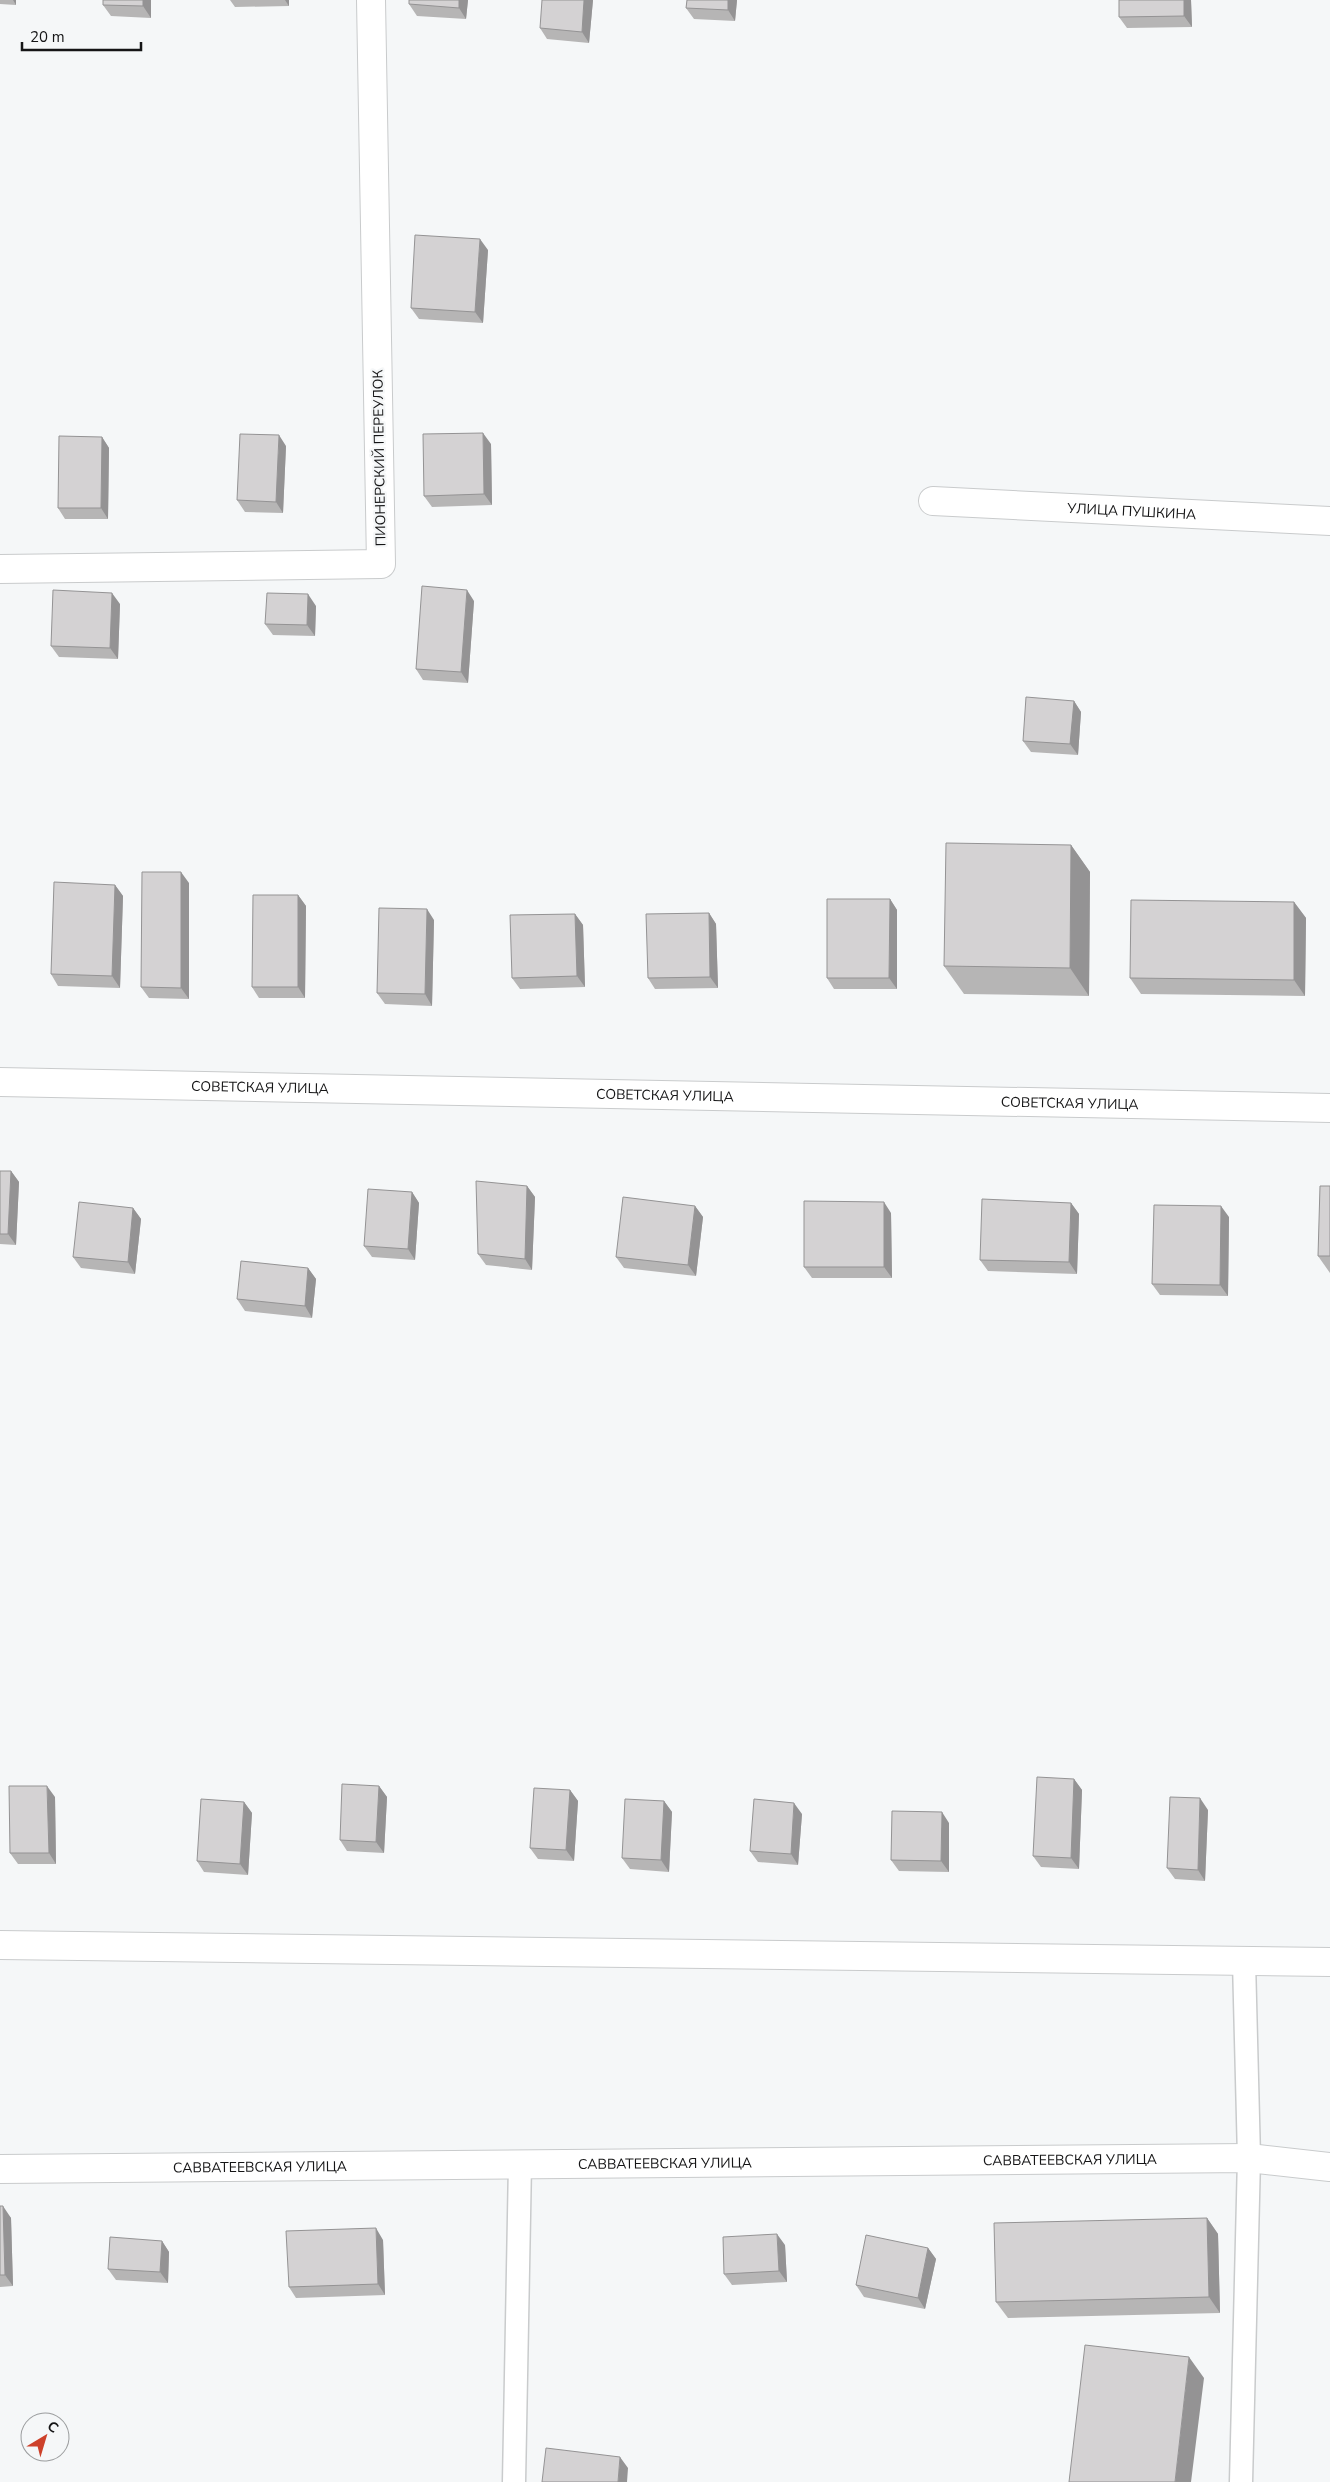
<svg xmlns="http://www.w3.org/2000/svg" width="1330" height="2482" font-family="'Nunito Sans',sans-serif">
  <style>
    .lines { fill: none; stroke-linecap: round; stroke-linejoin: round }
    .service-casing { stroke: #c9cbcc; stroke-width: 25 }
    .minor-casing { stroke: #c9cbcc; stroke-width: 30 }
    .service { stroke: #fff; stroke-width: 22 }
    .minor { stroke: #fff; stroke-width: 28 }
    .wall { fill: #b6b5b5 }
    .shaded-wall { fill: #949394 }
    .building { fill: #d4d2d3; stroke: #949394 }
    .labels { text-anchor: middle; stroke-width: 4.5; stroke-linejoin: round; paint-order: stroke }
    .street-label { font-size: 14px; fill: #151516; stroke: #f5f7f8 }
  </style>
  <rect width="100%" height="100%" fill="#f5f7f8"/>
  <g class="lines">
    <defs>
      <path id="service" d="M514 2482 520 2163
        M1241 2482 1249 2158 1244 1961"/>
      <g id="minor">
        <path id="s1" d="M933 501 1330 521"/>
        <path d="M0 569 381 564 371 0"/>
        <path id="s2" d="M0 1082 1330 1108"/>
        <path d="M0 1945 1330 1962"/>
        <path id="s3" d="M0 2169 1249 2158 1330 2167"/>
      </g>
    </defs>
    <use href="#service" class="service-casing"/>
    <use href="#minor" class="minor-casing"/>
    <use href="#service" class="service"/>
    <use href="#minor" class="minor"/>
  </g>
  <path class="wall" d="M0 0H16V5L0 4Z
    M151 0V18L111 16 103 5Z
    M230 0H289V6L235 7Z
    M468 0 466 19 417 16 409 4Z
    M593 0 589 43 547 39 540 28Z
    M687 0H737L735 21 694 19 686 8Z
    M1191 0 1192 27 1127 28 1119 17Z
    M488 250 483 323 419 319 411 308Z
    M102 437 109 448 108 519H65L58 508Z
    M491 444 492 505 432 507 424 496Z
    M286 446 283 513 245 512 237 500Z
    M474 601 468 683 423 680 416 669Z
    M120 604 118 659 59 657 51 646Z
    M316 606 315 636 273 635 265 624Z
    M1074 701 1081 712 1078 755 1031 752 1023 741Z
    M1071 845 1090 872 1089 996 964 994 944 966Z
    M189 883V999L149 998 141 987Z
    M115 885 123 896 120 988 58 986 51 974Z
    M298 895 306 906 305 998H259L252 987Z
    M890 899 897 910V989H834L827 978Z
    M1294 902 1306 918 1305 996 1141 994 1130 978Z
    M709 913 716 924 718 988 655 989 648 978Z
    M575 914 583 925 585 987 520 989 512 978Z
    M434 920 432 1006 385 1004 377 993Z
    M0 1171H11L19 1182 16 1245 0 1244Z
    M527 1186 535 1197 532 1270 486 1265 478 1254Z
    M1330 1186V1273L1318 1256Z
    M412 1192 419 1203 415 1260 372 1257 364 1246Z
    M1071 1203 1079 1214 1077 1274 988 1271 980 1260Z
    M695 1206 703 1217 696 1276 624 1268 616 1257Z
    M133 1208 141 1219 135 1274 81 1268 73 1257Z
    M891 1213 892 1278H812L804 1267Z
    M1229 1217 1228 1296 1160 1295 1152 1284Z
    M308 1268 316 1279 312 1318 245 1311 237 1299Z
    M1074 1779 1082 1790 1079 1869 1041 1867 1033 1856Z
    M379 1786 387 1797 384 1853 347 1851 340 1840Z
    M570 1790 578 1801 574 1861 538 1859 530 1848Z
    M55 1797 56 1864H18L10 1853Z
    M664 1801 672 1812 669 1872 630 1869 622 1858Z
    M244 1802 252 1813 248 1875 204 1872 197 1861Z
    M1208 1810 1205 1881 1175 1879 1167 1868Z
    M802 1814 798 1865 758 1862 750 1851Z
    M949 1823V1872L899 1871 891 1860Z
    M0 2206 11 2218 13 2286 0 2287Z
    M1207 2218 1218 2234 1220 2313 1008 2318 996 2302Z
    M383 2240 385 2295 296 2298 289 2287Z
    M162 2241 169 2252 168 2283 116 2280 108 2269Z
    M785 2245 787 2282 732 2285 724 2274Z
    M928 2248 936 2259 925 2309 864 2297 856 2285Z"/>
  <path class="shaded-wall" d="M13 0H16V5Z
    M143 0H151V18L143 6Z
    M285 0H289V6Z
    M459 0H468L466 19 459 8Z
    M584 0H593L589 43 582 32Z
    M728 0H737L735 21 728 10Z
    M1184 0H1191L1192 27 1184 16Z
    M480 239 488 250 483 323 475 312Z
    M483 433 491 444 492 505 484 494Z
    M279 435 286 446 283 513 276 502Z
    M102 437 109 448 108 519 101 508Z
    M467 590 474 601 468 683 461 672Z
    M112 593 120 604 118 659 110 648Z
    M308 594 316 606 315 636 307 625Z
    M1074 701 1081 712 1078 755 1070 744Z
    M1071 845 1090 872 1089 996 1070 968Z
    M181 872 189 883V999L181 988Z
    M115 885 123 896 120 988 112 976Z
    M298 895 306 906 305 998 298 987Z
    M890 899 897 910V989L889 978Z
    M1294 902 1306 918 1305 996 1294 980Z
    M427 909 434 920 432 1006 425 994Z
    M709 913 716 924 718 988 710 977Z
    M575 914 583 925 585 987 577 976Z
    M11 1171 19 1182 16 1245 8 1234Z
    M527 1186 535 1197 532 1270 525 1259Z
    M412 1192 419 1203 415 1260 408 1249Z
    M884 1202 891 1213 892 1278 884 1267Z
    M1071 1203 1079 1214 1077 1274 1069 1262Z
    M695 1206 703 1217 696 1276 688 1265Z
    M1221 1206 1229 1217 1228 1296 1220 1285Z
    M133 1208 141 1219 135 1274 128 1262Z
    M308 1268 316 1279 312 1318 305 1306Z
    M1074 1779 1082 1790 1079 1869 1071 1858Z
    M47 1786 55 1797 56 1864 49 1853Z
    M379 1786 387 1797 384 1853 376 1842Z
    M570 1790 578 1801 574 1861 566 1850Z
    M1200 1798 1208 1810 1205 1881 1198 1870Z
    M664 1801 672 1812 669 1872 661 1860Z
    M244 1802 252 1813 248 1875 240 1864Z
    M794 1803 802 1814 798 1865 791 1854Z
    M942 1812 949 1823V1872L941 1861Z
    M3 2206 11 2218 13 2286 5 2275Z
    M1207 2218 1218 2234 1220 2313 1209 2297Z
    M376 2228 383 2240 385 2295 378 2284Z
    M777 2234 785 2245 787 2282 779 2271Z
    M162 2241 169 2252 168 2283 160 2272Z
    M928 2248 936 2259 925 2309 918 2298Z
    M1189 2357 1204 2378 1191 2482H1175Z
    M620 2457 628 2468 627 2482H618Z"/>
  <path class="building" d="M103 0H143V6L103 5Z
    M409 0H459V8L409 4Z
    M542 0H584L582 32 540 28Z
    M687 0H728V10L686 8Z
    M1119 0H1184V16L1119 17Z
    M415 235 480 239 475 312 411 308Z
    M483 433 484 494 424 496 423 434Z
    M240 434 279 435 276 502 237 500Z
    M59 436 102 437 101 508H58Z
    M422 586 467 590 461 672 416 669Z
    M53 590 112 593 110 648 51 646Z
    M267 593 308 594 307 625 265 624Z
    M1026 697 1074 701 1070 744 1023 741Z
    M946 843 1071 845 1070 968 944 966Z
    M142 872H181V988L141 987Z
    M54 882 115 885 112 976 51 974Z
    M253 895H298V987H252Z
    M827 899H890L889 978H827Z
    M1131 900 1294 902V980L1130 978Z
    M379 908 427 909 425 994 377 993Z
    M709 913 710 977 648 978 646 914Z
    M575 914 577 976 512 978 510 915Z
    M0 1171H11L8 1234H0Z
    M476 1181 527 1186 525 1259 478 1254Z
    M1320 1186H1330V1256H1318Z
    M368 1189 412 1192 408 1249 364 1246Z
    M623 1197 695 1206 688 1265 616 1257Z
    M982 1199 1071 1203 1069 1262 980 1260Z
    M804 1201 884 1202V1267H804Z
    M79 1202 133 1208 128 1262 73 1257Z
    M1154 1205 1221 1206 1220 1285 1152 1284Z
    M241 1261 308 1268 305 1306 237 1299Z
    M1037 1777 1074 1779 1071 1858 1033 1856Z
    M342 1784 379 1786 376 1842 340 1840Z
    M9 1786H47L49 1853H10Z
    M534 1788 570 1790 566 1850 530 1848Z
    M1170 1797 1200 1798 1198 1870 1167 1868Z
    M201 1799 244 1802 240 1864 197 1861Z
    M625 1799 664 1801 661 1860 622 1858Z
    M754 1799 794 1803 791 1854 750 1851Z
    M892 1811 942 1812 941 1861 891 1860Z
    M0 2206H3L5 2275H0Z
    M1207 2218 1209 2297 996 2302 994 2223Z
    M376 2228 378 2284 289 2287 286 2231Z
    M777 2234 779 2271 724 2274 723 2237Z
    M866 2235 928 2248 918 2298 856 2285Z
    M110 2237 162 2241 160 2272 108 2269Z
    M1085 2345 1189 2357 1175 2482H1069Z
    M546 2448 620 2457 618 2482H542Z"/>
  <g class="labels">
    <g class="street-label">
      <text transform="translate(379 458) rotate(-91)" y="5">ПИОНЕРСКИЙ ПЕРЕУЛОК</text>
      <text dy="5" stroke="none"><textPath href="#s1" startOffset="199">УЛИЦА ПУШКИНА</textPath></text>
      <text dy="5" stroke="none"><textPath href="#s2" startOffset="260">СОВЕТСКАЯ УЛИЦА</textPath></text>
      <text dy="5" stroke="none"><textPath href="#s2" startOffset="665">СОВЕТСКАЯ УЛИЦА</textPath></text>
      <text dy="5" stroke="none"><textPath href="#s2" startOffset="1070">СОВЕТСКАЯ УЛИЦА</textPath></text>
      <text dy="5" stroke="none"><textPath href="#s3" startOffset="1070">САВВАТЕЕВСКАЯ УЛИЦА</textPath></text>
      <text dy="5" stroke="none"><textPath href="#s3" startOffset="665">САВВАТЕЕВСКАЯ УЛИЦА</textPath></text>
      <text dy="5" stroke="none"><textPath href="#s3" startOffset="260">САВВАТЕЕВСКАЯ УЛИЦА</textPath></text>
    </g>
  </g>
  <g transform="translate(45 2437) rotate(38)"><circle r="24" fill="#f5f7f8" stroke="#9b9d9e"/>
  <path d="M0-4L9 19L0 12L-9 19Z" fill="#cd412a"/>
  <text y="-8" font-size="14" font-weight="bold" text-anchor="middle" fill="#151516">С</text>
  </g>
  <path d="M22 42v8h119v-8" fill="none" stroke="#151516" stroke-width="2.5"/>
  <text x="30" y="42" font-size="15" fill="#151516" stroke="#f5f7f8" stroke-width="4" paint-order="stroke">20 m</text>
</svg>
